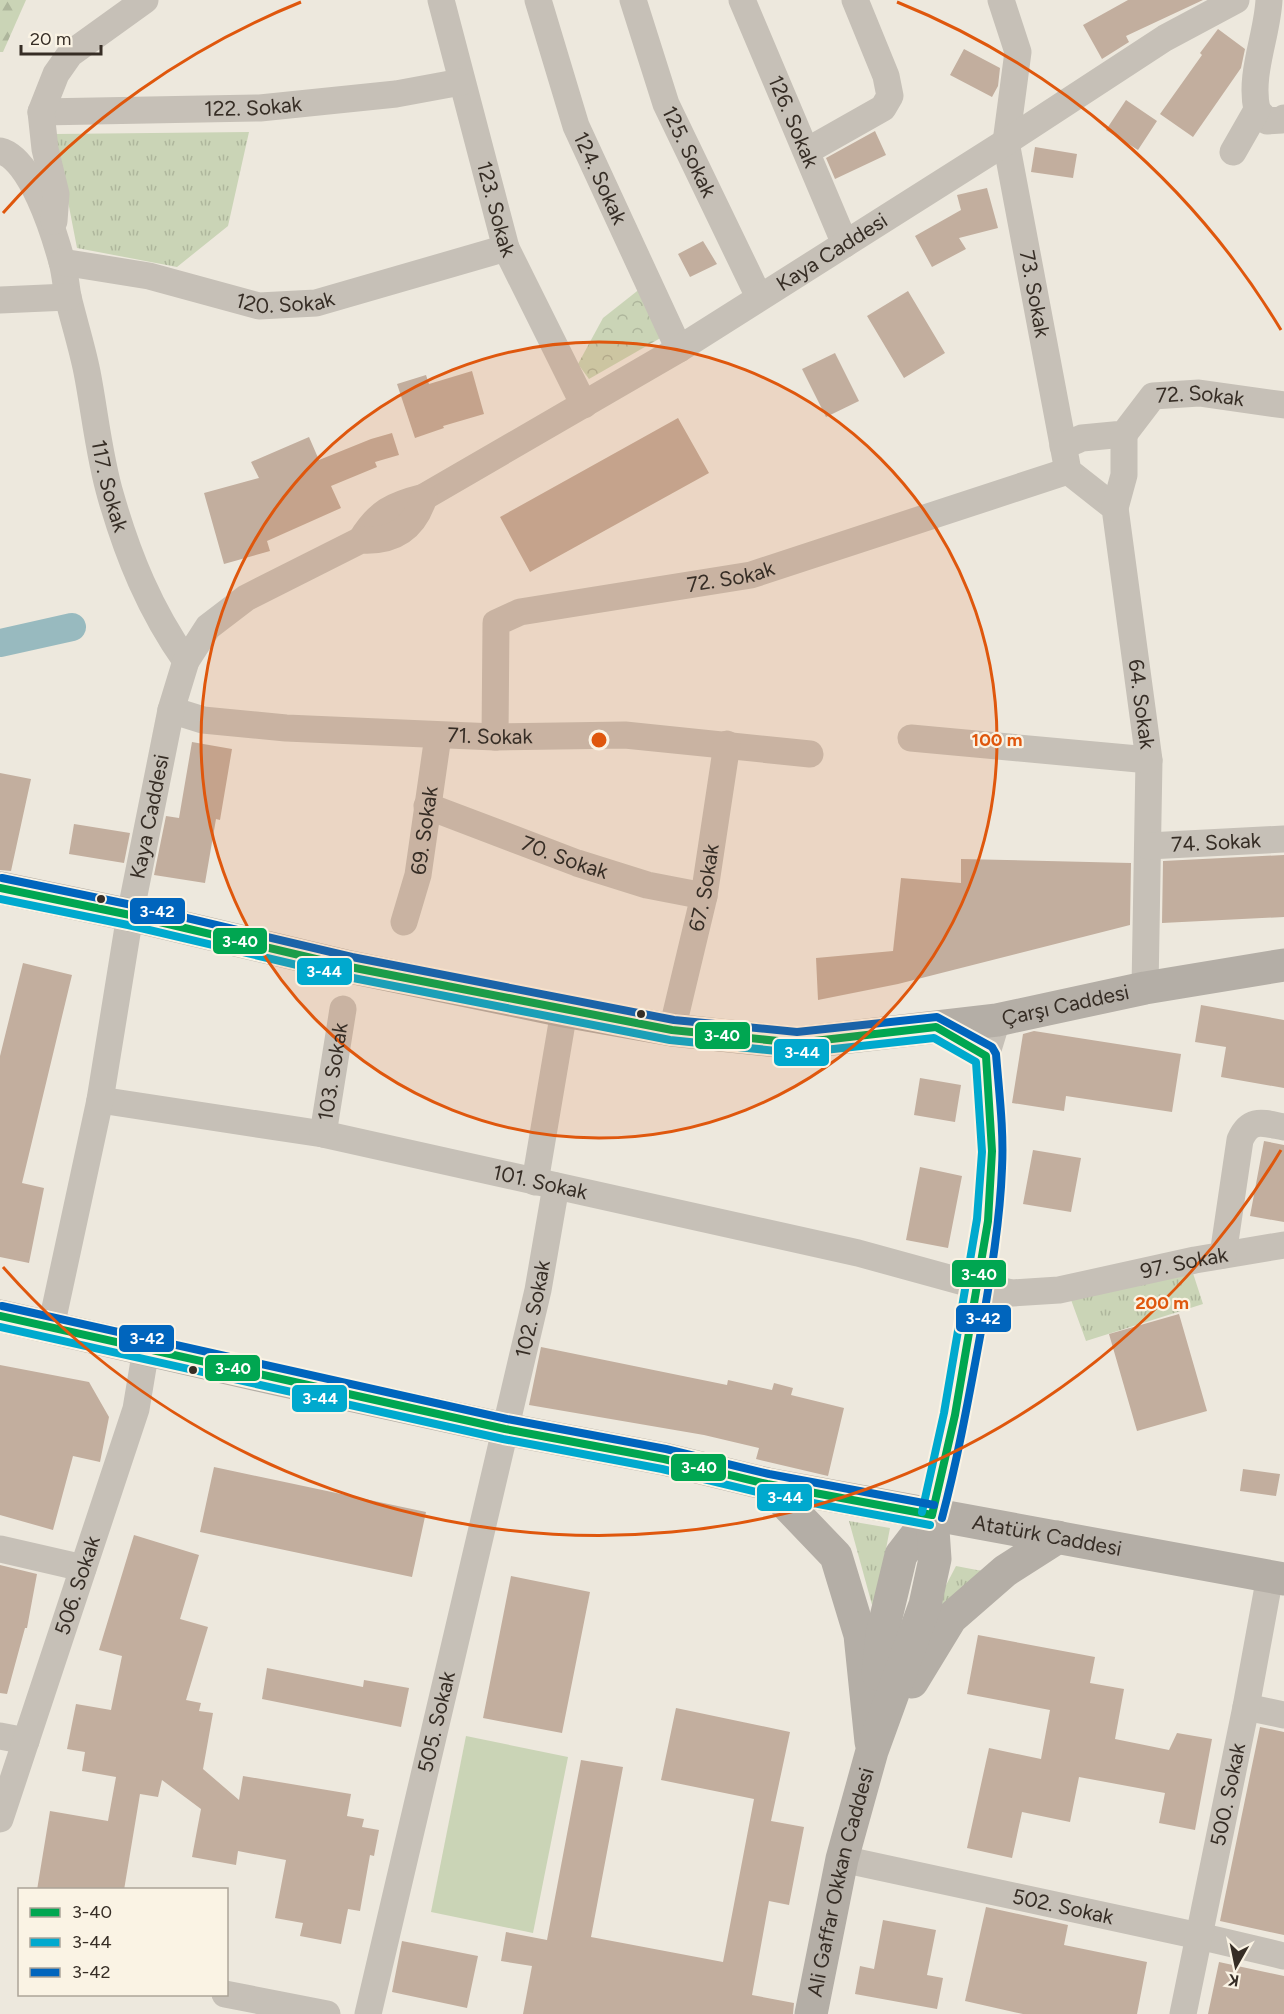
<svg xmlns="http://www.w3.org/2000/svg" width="1284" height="2014" font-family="Figtree,sans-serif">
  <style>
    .grass { fill: url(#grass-tufts) }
    .forest { fill: url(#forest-firs) }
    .park { fill: url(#park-crowns) }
    .pitch { fill: #cad4b6 }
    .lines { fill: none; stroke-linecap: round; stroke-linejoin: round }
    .canal { stroke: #98babf; stroke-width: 28 }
    .building { fill: #c2ae9e }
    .minor { stroke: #c6c0b7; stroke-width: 27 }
    .major { stroke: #b4aea6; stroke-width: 33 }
    .bus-1-casing { stroke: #faf3e4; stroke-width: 12 }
    .bus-2-casing { stroke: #faf3e4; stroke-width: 12 }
    .bus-3-casing { stroke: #faf3e4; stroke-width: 12 }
    .bus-1 { stroke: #00a651; stroke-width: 8 }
    .bus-2 { stroke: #00a9ce; stroke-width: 8 }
    .bus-3 { stroke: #0065bd; stroke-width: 8 }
    .ring { fill: none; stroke: #df570d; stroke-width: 3 }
    .bus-dot { fill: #362d25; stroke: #faf3e4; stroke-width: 2 }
    .labels { text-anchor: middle; stroke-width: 4.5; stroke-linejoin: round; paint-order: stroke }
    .street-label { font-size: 21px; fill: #362d25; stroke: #faf3e4 }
    .centre { fill: #df570d; stroke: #faf3e4; stroke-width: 3 }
    .ring-label { font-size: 18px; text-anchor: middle; font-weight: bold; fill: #df570d; stroke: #faf3e4; stroke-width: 4.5; stroke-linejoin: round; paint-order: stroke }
    .line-badge { stroke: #faf3e4; stroke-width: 2 }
    .badge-label { font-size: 16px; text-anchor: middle; font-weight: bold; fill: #fff }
  </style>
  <defs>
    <pattern id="grass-tufts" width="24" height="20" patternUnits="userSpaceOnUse" patternTransform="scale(1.5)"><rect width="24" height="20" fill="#cad4b6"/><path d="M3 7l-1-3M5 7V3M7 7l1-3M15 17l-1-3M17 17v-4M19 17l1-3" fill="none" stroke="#aeb69c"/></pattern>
    <pattern id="forest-firs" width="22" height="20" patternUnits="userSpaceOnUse" patternTransform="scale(1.5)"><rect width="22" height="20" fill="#cad4b6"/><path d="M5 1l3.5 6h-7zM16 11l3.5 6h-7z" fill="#aeb69c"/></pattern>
    <pattern id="park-crowns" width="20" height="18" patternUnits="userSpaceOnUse" patternTransform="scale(1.5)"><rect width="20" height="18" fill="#cad4b6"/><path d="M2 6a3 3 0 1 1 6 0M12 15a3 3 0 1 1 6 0" fill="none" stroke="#aeb69c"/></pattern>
  </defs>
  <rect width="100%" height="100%" fill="#ede8dd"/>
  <path class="grass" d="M249 132 228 226 177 267 77 248 55 134Z
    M1191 1267 1203 1304 1086 1341 1070 1297Z
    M849 1521 890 1528 874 1612Z
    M956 1566 982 1571 931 1614Z"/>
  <path class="forest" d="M0 0H26L3 52H0Z"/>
  <path class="park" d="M641 288 664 336 589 379 578 364 603 318Z"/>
  <path class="pitch" d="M466 1736 568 1757 533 1933 431 1912Z"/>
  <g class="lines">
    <path class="canal" d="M0 643 72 627"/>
  </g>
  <path class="building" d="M1128 0H1203L1126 36 1129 42 1102 59 1083 25Z
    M1218 29 1245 49 1241 68 1193 137 1160 114 1202 55 1200 53Z
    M964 49 1000 68 998 86 992 97 950 75Z
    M1126 100 1157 121 1138 150 1106 130Z
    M875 131 886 155 835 179 826 158Z
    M1035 147 1077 154 1073 178 1031 172Z
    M987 188 998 228 959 238 966 249 932 267 915 236 961 210 957 195Z
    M703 241 717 264 690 277 678 254Z
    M908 291 945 353 904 378 867 316Z
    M835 353 859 401 826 417 802 369Z
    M472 371 484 414 443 426 444 428 415 438 397 384 426 375 429 384Z
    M678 418 709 473 530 572 500 517Z
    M392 433 399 455 375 462 377 467 331 486 341 508 267 541 270 551 224 564 204 493 259 478 251 462 309 437 319 460 371 439Z
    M192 742 232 749 220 820 216 819 205 883 154 875 166 816 179 818Z
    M0 773 31 779 11 871 0 870Z
    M74 824 130 833 124 863 69 854Z
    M1284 855V917L1162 923 1163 861Z
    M961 859 1131 863 1130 925 898 984 818 1000 816 958 893 951 901 878 961 883Z
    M23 963 72 975 22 1183 44 1188 29 1263 0 1257V1056Z
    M1201 1005 1284 1020V1088L1221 1077 1226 1047 1195 1042Z
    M1034 1031 1181 1054 1172 1112 1066 1096 1064 1111 1012 1103 1023 1034Z
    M920 1078 961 1085 955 1122 914 1115Z
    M1264 1141 1284 1145V1222L1250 1216Z
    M1033 1150 1081 1158 1071 1212 1023 1204Z
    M920 1167 962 1176 948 1248 906 1240Z
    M1179 1314 1207 1411 1137 1431 1109 1334Z
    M541 1347 727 1385 728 1380 772 1390 774 1383 793 1388 791 1395 844 1408 828 1476 756 1459 759 1448 704 1435 529 1405Z
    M0 1365 89 1382 109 1417 100 1462 73 1456 53 1530 0 1515Z
    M214 1467 426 1512 412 1577 200 1532Z
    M1243 1469 1280 1474 1276 1496 1240 1491Z
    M134 1535 199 1555 180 1619 208 1627 186 1700 201 1703 199 1711 213 1713 203 1769 239 1800 243 1776 351 1794 347 1816 364 1819 362 1827 379 1830 374 1856 370 1855 360 1911 348 1909 341 1944 300 1936 303 1923 275 1918 286 1860 238 1851 236 1865 192 1857 201 1809 162 1780 158 1797 140 1794 124 1890H37L50 1811 108 1821 116 1777 82 1771 85 1752 67 1749 76 1704 111 1710 122 1656 99 1650Z
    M0 1565 37 1574 27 1628H25L7 1694 0 1693Z
    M511 1576 590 1592 562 1733 483 1718Z
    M978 1635 1095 1657 1090 1683 1124 1689 1115 1739 1169 1750 1177 1733 1212 1739 1195 1830 1159 1823 1165 1793 1079 1777 1070 1822 1022 1812 1012 1858 967 1848 989 1748 1041 1759 1050 1710 967 1694Z
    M267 1668 363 1687 364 1680 409 1688 401 1727 262 1699Z
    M676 1708 790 1732 771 1821 804 1827 789 1905 769 1901 752 1995 794 2003 793 2014H523L532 1966 501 1961 506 1932 547 1940 581 1760 623 1767 591 1937 723 1962 754 1799 661 1780Z
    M1260 1727 1284 1732V1935L1220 1921Z
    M986 1907 1068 1925 1064 1945 1147 1962 1137 2014H1023L965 2001Z
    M883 1920 936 1930 927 1975 943 1978 937 2009 855 1994 860 1966 874 1969Z
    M402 1941 478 1956 467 2008 392 1992Z
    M1219 1962 1284 1976V2014H1208Z"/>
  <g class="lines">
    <g class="minor">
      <path id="s1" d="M441 0 506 248 584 405"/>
      <path id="s2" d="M538 0 576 126 679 349"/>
      <path id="s3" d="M633 0 666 104 759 297"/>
      <path id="s4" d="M742 0 845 244"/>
      <path id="s5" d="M1001 0 1018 52 1006 142 1068 471 1115 508 1149 760 1145 988"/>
      <path d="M1257 110 1267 121 1282 120 1284 118"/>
      <path id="s6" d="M41 112 260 108 396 94 461 82"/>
      <path id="s7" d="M0 151C31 158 54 233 62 262 65 273 66 286 68 297 74 322 82 347 87 372 95 413 99 457 111 497 128 556 150 610 186 661"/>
      <path d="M807 151 883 108 890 96 886 76 855 0"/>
      <path d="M1233 152 1257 110C1249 74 1267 37 1269 0"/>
      <path d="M54 221 56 194 45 149 41 112 56 74 70 54 145 0"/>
      <path id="s8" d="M62 262 149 276 259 306 316 303 506 248"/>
      <path d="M0 300 68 297"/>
      <path id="s9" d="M1063 446 1082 438 1124 434 1153 396 1199 393 1284 405"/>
      <path d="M1115 508 1124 475V434"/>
      <path id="s10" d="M361 540C378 512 392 505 424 497L679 349 1006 142 1165 38 1236 0"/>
      <path id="s11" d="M171 710 203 720 286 728 495 737 625 735 810 754"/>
      <path id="s12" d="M495 737 496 623 520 612 751 575 1068 471"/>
      <path d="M911 738 1149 760"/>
      <path id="s13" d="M427 806 577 863 647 885 704 896"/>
      <path id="s14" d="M1148 846 1284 839"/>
      <path id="s15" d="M404 922 418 875 438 736"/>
      <path d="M936 1027 986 1056"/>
      <path id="s16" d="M672 1030 704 896 727 744"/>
      <path id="s17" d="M100 1100 323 1134 858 1253 978 1286 1012 1293 1059 1290 1195 1260 1284 1245"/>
      <path id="s18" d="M323 1134 343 1009"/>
      <path d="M535 1182 564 1011"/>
      <path d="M1223 1255 1240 1140C1250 1117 1263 1123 1284 1127"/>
      <path id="s19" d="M51 1327 100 1100 130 915 171 710 186 661 208 627 246 598 361 540C394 542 414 529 424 497"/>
      <path d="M932 1515 945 1467 978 1286 992 1165 986 1056 997 1020"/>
      <path d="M0 1549 83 1568"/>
      <path d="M1246 1707 1284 1715"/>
      <path d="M0 1736 26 1741"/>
      <path id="s20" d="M0 1819 136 1409 146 1349"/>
      <path id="s21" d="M842 1859 1199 1936 1284 1956"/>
      <path d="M225 1994 327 2014"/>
      <path id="s22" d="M368 2014 538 1290 556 1186"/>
      <path id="s23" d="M1183 2014 1246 1707 1270 1576"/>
    </g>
    <g class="major">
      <path id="s24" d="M0 888 130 915 350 967 564 1011 672 1030 797 1043 997 1020 1145 988 1284 965"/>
      <path id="s25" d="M0 1316 280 1380 505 1429 664 1459 767 1484 1284 1579"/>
      <path d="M767 1484 836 1556 860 1635 871 1742"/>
      <path d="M878 1674 882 1634 901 1555 932 1515"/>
      <path d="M912 1682 951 1618 1005 1571 1058 1537"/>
      <path id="s26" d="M811 2014 842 1859 872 1751 925 1605 935 1559 932 1515"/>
    </g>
    <defs>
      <path id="bus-1" d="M0 888 130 915 350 967 672 1030 797 1043 936 1027 986 1056 992 1151 988 1221 955 1415 932 1515
        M0 1316 505 1429 664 1459 767 1484 932 1515"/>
      <path id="bus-2" d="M0 899 128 925 348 977 670 1040 797 1053 934 1038 976 1062 982 1152 977 1219 944 1413 922 1512
        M0 1327 503 1439 662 1469 765 1494 930 1525"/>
      <path id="bus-3" d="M2 878 132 905 352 957 674 1020 797 1032 937 1017 992 1047 996 1054C999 1092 1004 1130 1002 1168 1000 1221 991 1274 982 1326 970 1390 959 1454 942 1518
        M2 1306 507 1419 666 1449 769 1474 934 1505"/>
    </defs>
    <use href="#bus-1" class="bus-1-casing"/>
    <use href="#bus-2" class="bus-2-casing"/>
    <use href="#bus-3" class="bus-3-casing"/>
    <use href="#bus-1" class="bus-1"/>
    <use href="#bus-2" class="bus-2"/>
    <use href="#bus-3" class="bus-3"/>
  </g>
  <circle cx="599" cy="740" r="398" fill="#df570d" fill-opacity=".12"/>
  <g class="ring">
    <circle cx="599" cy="740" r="398"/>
    <path d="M1281 1150A796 796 0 0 1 3 1267M3 213A796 796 0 0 1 301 2M897 2A796 796 0 0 1 1281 330"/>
  </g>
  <g class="bus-dot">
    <circle cx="101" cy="899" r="5"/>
    <circle cx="641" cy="1014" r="5"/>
    <circle cx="193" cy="1370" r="5"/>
  </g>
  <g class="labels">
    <g class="street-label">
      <text dy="7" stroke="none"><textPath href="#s6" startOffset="212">122. Sokak</textPath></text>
      <text dy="7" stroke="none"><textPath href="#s4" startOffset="132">126. Sokak</textPath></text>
      <text dy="7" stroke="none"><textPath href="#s3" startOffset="162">125. Sokak</textPath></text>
      <text dy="7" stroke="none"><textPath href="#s2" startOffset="189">124. Sokak</textPath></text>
      <text dy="7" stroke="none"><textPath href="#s1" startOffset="216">123. Sokak</textPath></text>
      <text dy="7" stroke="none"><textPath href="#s10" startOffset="555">Kaya Caddesi</textPath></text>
      <text dy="7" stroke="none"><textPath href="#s5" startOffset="300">73. Sokak</textPath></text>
      <text dy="7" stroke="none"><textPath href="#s8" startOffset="228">120. Sokak</textPath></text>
      <text dy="7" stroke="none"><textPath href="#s9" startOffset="158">72. Sokak</textPath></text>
      <text dy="7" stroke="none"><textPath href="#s7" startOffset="360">117. Sokak</textPath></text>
      <text dy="7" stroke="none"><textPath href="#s12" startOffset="354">72. Sokak</textPath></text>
      <text dy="7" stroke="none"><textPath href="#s5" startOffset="738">64. Sokak</textPath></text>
      <text dy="7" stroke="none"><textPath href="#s11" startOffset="321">71. Sokak</textPath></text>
      <text dy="7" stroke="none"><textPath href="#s19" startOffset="520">Kaya Caddesi</textPath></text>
      <text dy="7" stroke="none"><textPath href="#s15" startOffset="94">69. Sokak</textPath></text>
      <text dy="7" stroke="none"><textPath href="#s14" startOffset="68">74. Sokak</textPath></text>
      <text dy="7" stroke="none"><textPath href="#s13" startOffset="147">70. Sokak</textPath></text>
      <text dy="7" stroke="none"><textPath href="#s16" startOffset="146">67. Sokak</textPath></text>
      <text dy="7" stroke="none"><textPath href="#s24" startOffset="1084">Çarşı Caddesi</textPath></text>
      <text dy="7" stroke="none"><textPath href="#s18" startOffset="63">103. Sokak</textPath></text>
      <text dy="7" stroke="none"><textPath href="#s17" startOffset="448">101. Sokak</textPath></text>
      <text dy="7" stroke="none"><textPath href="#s17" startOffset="1108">97. Sokak</textPath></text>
      <text dy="7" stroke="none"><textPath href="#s22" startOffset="724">102. Sokak</textPath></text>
      <text dy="7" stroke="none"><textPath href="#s25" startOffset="1070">Atatürk Caddesi</textPath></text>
      <text dy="7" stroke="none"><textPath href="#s20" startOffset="246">506. Sokak</textPath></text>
      <text dy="7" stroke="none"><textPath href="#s22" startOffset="300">505. Sokak</textPath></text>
      <text dy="7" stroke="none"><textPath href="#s23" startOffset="224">500. Sokak</textPath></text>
      <text dy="7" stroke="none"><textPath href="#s26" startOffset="135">Ali Gaffar Okkan Caddesi</textPath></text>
      <text dy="7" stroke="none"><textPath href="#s21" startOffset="226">502. Sokak</textPath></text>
    </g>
  </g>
  <circle cx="599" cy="740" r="9" class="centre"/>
  <g class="ring-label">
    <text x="997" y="746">100 m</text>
    <text x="1162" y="1309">200 m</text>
  </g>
  <g class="line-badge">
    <rect x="129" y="897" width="57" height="28" rx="6" fill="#0065bd"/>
    <rect x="212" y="927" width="56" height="28" rx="6" fill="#00a651"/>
    <rect x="296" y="957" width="57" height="29" rx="6" fill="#00a9ce"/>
    <rect x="694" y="1021" width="57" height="29" rx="6" fill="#00a651"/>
    <rect x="773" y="1038" width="57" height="29" rx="6" fill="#00a9ce"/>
    <rect x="951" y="1259" width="56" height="29" rx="6" fill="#00a651"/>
    <rect x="955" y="1304" width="57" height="29" rx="6" fill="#0065bd"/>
    <rect x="118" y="1324" width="57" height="29" rx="6" fill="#0065bd"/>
    <rect x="204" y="1354" width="57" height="28" rx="6" fill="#00a651"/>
    <rect x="291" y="1384" width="57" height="29" rx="6" fill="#00a9ce"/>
    <rect x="670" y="1453" width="57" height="29" rx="6" fill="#00a651"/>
    <rect x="756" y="1483" width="57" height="29" rx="6" fill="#00a9ce"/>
  </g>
  <g class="badge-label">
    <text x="157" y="917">3-42</text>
    <text x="240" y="947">3-40</text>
    <text x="324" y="977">3-44</text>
    <text x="722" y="1041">3-40</text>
    <text x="802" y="1058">3-44</text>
    <text x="979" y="1280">3-40</text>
    <text x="983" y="1324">3-42</text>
    <text x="147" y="1344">3-42</text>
    <text x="233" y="1374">3-40</text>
    <text x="320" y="1404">3-44</text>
    <text x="699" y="1473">3-40</text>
    <text x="785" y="1503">3-44</text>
  </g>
  <rect x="18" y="1888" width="210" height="108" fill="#faf3e4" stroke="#aca498" stroke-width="1.5"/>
  <rect x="30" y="1908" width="30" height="9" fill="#00a651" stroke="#aca498" stroke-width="1.5"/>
  <text x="72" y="1918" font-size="18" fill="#362d25">3-40</text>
  <rect x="30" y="1938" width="30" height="9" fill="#00a9ce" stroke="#aca498" stroke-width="1.5"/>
  <text x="72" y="1948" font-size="18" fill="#362d25">3-44</text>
  <rect x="30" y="1968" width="30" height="9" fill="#0065bd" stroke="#aca498" stroke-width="1.5"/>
  <text x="72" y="1978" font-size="18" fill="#362d25">3-42</text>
  <g transform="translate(1236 1966) rotate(189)" stroke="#faf3e4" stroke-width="4.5" paint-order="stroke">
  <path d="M0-4.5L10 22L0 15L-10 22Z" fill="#362d25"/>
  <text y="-9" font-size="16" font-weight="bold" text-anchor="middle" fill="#362d25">K</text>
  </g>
  <path d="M21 45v9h80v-9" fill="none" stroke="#362d25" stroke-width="3"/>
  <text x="30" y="45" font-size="18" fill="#362d25" stroke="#faf3e4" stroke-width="4.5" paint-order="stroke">20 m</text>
</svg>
